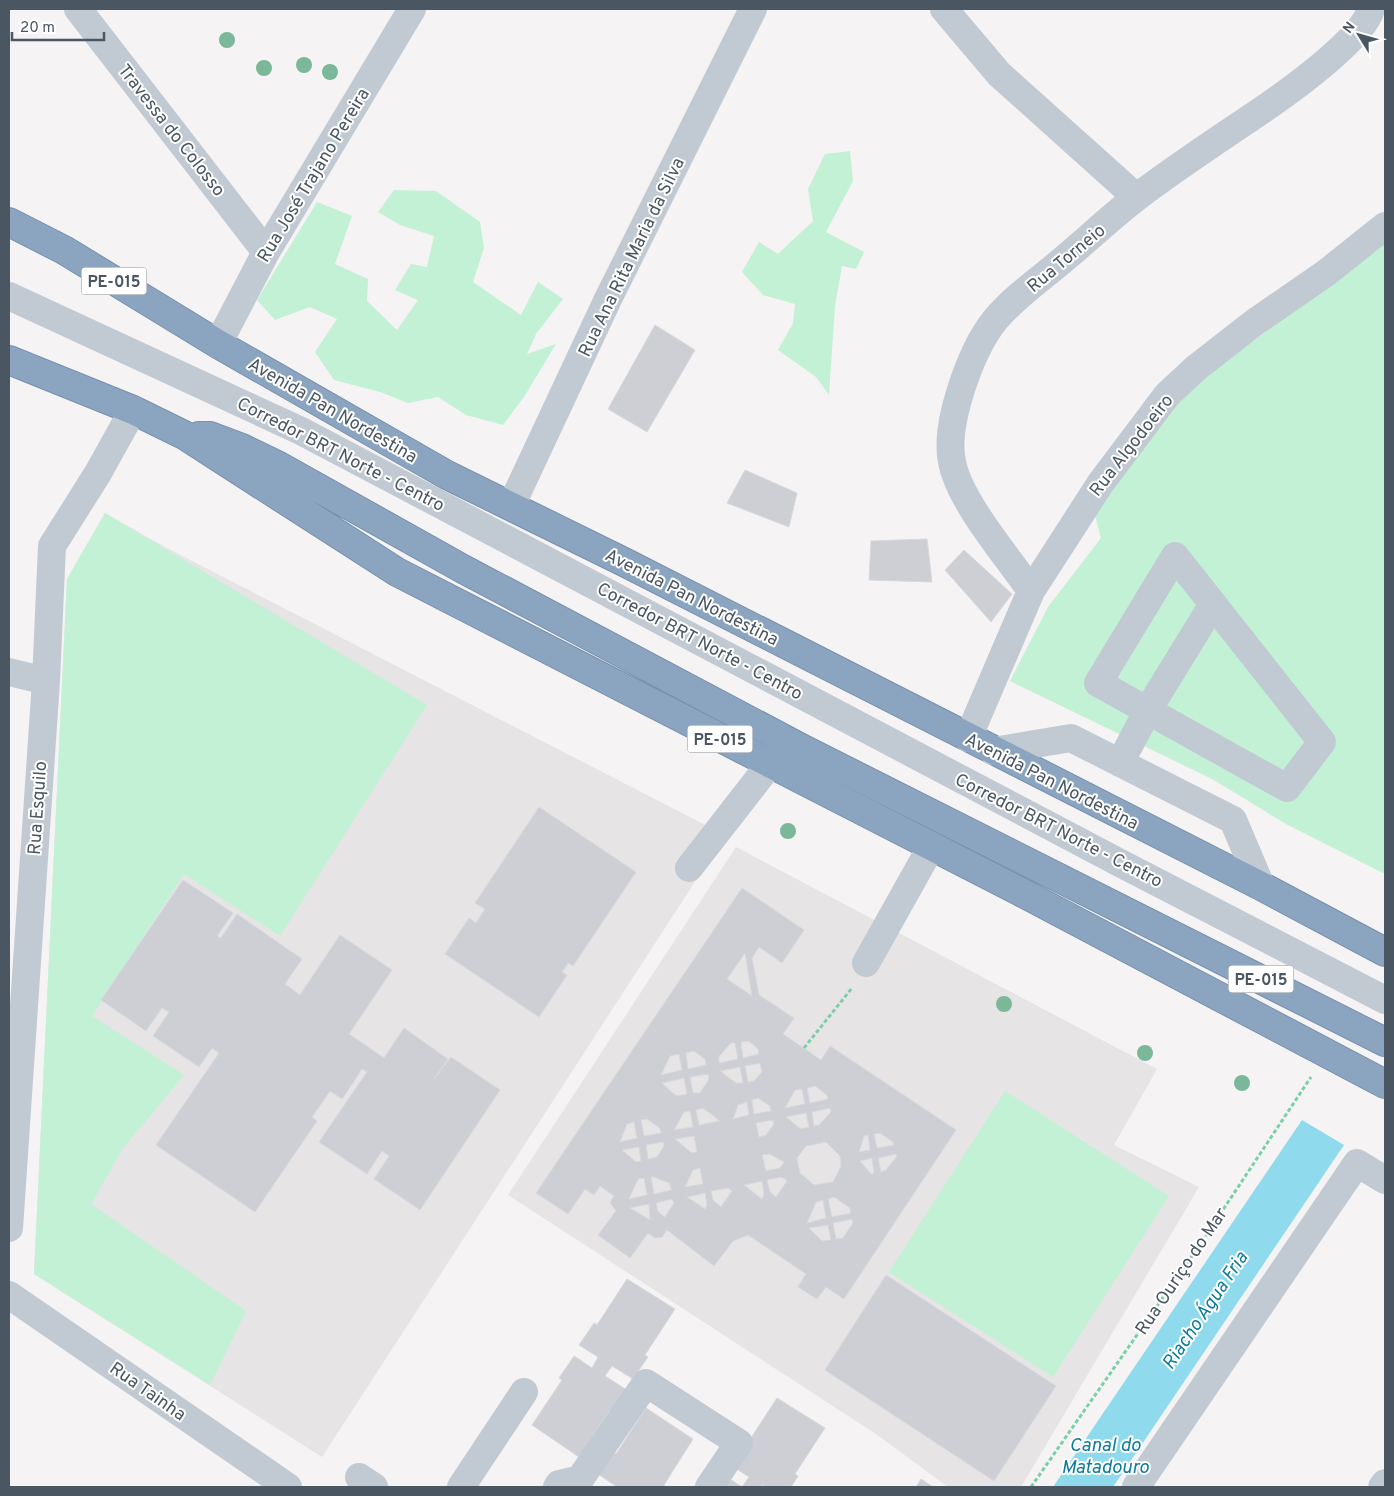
<svg xmlns="http://www.w3.org/2000/svg" width="1394" height="1496" font-family="Overpass,sans-serif">
  <style>
    .education { fill: #e6e4e5 }
    .green { fill: #c3f1d5 }
    .water { fill: #90daee }
    .building { fill: #cdcfd5; stroke: #d7d9de; fill-rule: evenodd }
    .lines { fill: none; stroke-linecap: round; stroke-linejoin: round }
    .highway-casing { stroke: #7690ad; stroke-width: 30 }
    .path { stroke: #7ad0a6; stroke-width: 3; stroke-dasharray: 4 2.5; stroke-linecap: butt }
    .minor { stroke: #c1cad2; stroke-width: 28 }
    .highway { stroke: #8ba5c1; stroke-width: 28 }
    .tree { fill: #7bb799 }
    .labels { text-anchor: middle; stroke-width: 4; stroke-linejoin: round; paint-order: stroke }
    .shield { fill: #fff; stroke: #808990; stroke-width: 1 }
    .shield-label { font-size: 16px; font-weight: bold; fill: #4a5661 }
    .street-label { font-size: 18px; fill: #4a5661; stroke: #fff }
    .water-label { font-size: 19px; font-style: italic; fill: #0c7c9b; stroke: #fff }
  </style>
  <rect width="100%" height="100%" fill="#f5f3f3"/>
  <path class="education" d="M105 513 165 547 717 831 724 837 322 1457 34 1274 67 579Z
    M736 847 1157 1069 1114 1145 1199 1187 1021 1487H948L876 1434 508 1195Z"/>
  <path class="green" d="M850 151 853 181 826 232 864 252 856 269 842 266 835 306 829 395 816 377 778 350 793 323 795 304 763 295 742 272 759 242 778 254 813 221 808 189 825 154Z
    M394 190 436 191 480 222 484 248 473 282 521 315 538 282 563 299 536 334 527 354 556 344 524 397 503 425 466 415 438 397 408 403 380 392 334 380 315 352 337 319 310 307 275 320 257 300 317 202 352 216 335 264 368 279 367 301 397 330 418 300 395 290 411 264 427 267 434 236 400 225 378 212Z
    M1385 243V874L1286 824 1214 780 1010 681 1048 607 1101 538 1093 508 1174 400Z
    M105 513 427 705 280 936 184 874 92 1016 184 1075 124 1147 91 1204 246 1311 210 1385 34 1274 67 579Z
    M1005 1091 1169 1196 1053 1377 889 1272Z"/>
  <path class="water" d="M1302 1120 1344 1145 1113 1487H1053Z"/>
  <path class="building" d="M655 325 695 350 647 432 608 409Z
    M745 470 797 493 789 527 727 503Z
    M927 539 932 582 869 580 871 541Z
    M964 550 1012 594 991 622 945 570Z
    M539 807 636 872 573 966 568 963 562 972 567 975 539 1017 445 954 469 918 476 923 485 909 475 903Z
    M183 880 233 913 217 936 221 938 237 914 302 959 285 984 300 995 340 935 392 970 349 1034 384 1058 404 1028 448 1059 434 1079 451 1057 500 1090 420 1210 374 1179 389 1156 382 1151 367 1174 319 1142 367 1072 362 1069 342 1099 330 1091 312 1117 317 1121 255 1212 156 1145 219 1053 212 1048 199 1067 153 1036 169 1012 162 1008 146 1031 101 1000Z
    M742 888 804 930 782 963 759 947 752 958 759 995 794 1018 783 1034 821 1060 830 1046 956 1130 844 1299 826 1287 817 1299 798 1287 806 1274 748 1235 733 1241 714 1266 667 1230 662 1237 655 1238 648 1233 630 1258 598 1235 616 1211 610 1203 614 1196 600 1186 594 1195 585 1189 568 1214 536 1193ZM745 953 752 996 727 979ZM749 1041 758 1049 759 1054 743 1058 741 1042ZM731 1043H735L738 1059 719 1063V1056ZM694 1051 705 1059 706 1065 688 1069 686 1053ZM679 1054 682 1070 661 1075 670 1056ZM760 1063 762 1072 754 1081 748 1082 745 1066ZM740 1067 743 1083H736L720 1071ZM708 1074 709 1079 700 1093H693L690 1077ZM684 1078 687 1094 676 1096 662 1083ZM815 1086 827 1095 828 1099 810 1103 807 1088ZM802 1089 805 1104 785 1108 795 1090ZM758 1098 770 1106 771 1111 754 1114 752 1100ZM747 1102 749 1115 733 1119 738 1105ZM703 1108 720 1121 699 1125 696 1110ZM830 1108 831 1112 819 1125 814 1126 812 1112ZM690 1111 693 1127 674 1130 684 1112ZM806 1113 809 1127 801 1129 786 1117ZM647 1119 660 1128 661 1133 644 1136 641 1120ZM773 1120 774 1124 766 1135 759 1137 756 1123ZM634 1122 637 1138 620 1142 627 1124ZM880 1133 893 1142 894 1145 877 1148 874 1134ZM868 1135 870 1150 859 1152 864 1136ZM694 1136 697 1152 692 1153 675 1139ZM663 1142 664 1146 657 1157 648 1159 646 1145ZM826 1142 840 1156 841 1166 833 1182 814 1185 800 1173 797 1158 806 1146ZM639 1147 641 1161 636 1162 622 1150ZM770 1154 784 1162 780 1168 766 1171 762 1155ZM896 1154 897 1156 886 1170 881 1172 878 1158ZM872 1158 874 1173 871 1174 860 1161ZM700 1168 703 1184 685 1187 693 1170ZM651 1176 669 1183 672 1190 654 1194ZM782 1177 787 1181 776 1197 770 1192 767 1180ZM644 1178 647 1195 629 1199 638 1179ZM762 1181 764 1195 762 1199 744 1185ZM728 1188 732 1191 721 1207 713 1200 711 1191ZM705 1193 707 1205 705 1209 687 1197ZM834 1197 850 1208 851 1213 832 1217 828 1199ZM672 1199 674 1203 665 1217 658 1212 656 1203ZM823 1200 826 1218 807 1223 816 1202ZM649 1204 650 1220 630 1208ZM852 1219 853 1223 843 1238 836 1239 833 1223ZM828 1225 831 1240 822 1241 809 1228Z
    M886 1275 1056 1386 994 1481 825 1370Z
    M627 1279 675 1309 645 1355 648 1357 633 1379 612 1366 605 1376 627 1390 613 1412 610 1410 579 1457 532 1425 562 1380 559 1378 574 1356 592 1368 598 1357 579 1345 594 1323 597 1325Z
    M777 1398 825 1428 795 1474 798 1476 791 1487H766L762 1485 761 1487H716L724 1475 742 1487 749 1477 729 1464 747 1444Z
    M646 1408 693 1439 664 1485 666 1487H617L598 1474 613 1452 616 1454Z
    M921 1479 933 1487H916Z"/>
  <g class="lines">
    <defs>
      <path id="highway" d="M9 222 64 250 218 344 447 475 624 562 1261 886 1385 952
        M9 360 133 410 184 435 397 572 1019 891 1385 1084
        M199 436H210L242 448 279 466 463 569 803 749 1385 1042"/>
    </defs>
    <use href="#highway" class="highway-casing"/>
    <path class="path" d="M804 1048 852 988
      M1031 1487 1199 1246 1311 1077"/>
    <path class="minor" d="M78 9 266 252
      M944 9 999 74 1136 197
      M9 296 301 431 1120 863 1385 1000
      M218 344 266 252 412 9
      M511 506 608 299 753 9
      M1175 556 1322 742 1287 788 1098 683Z
      M1031 591C1008 557 959 501 952 462 944 424 971 350 995 320 1014 297 1041 279 1064 259 1088 239 1112 216 1137 197 1179 165 1224 136 1268 106 1294 88 1363 38 1371 9
      M9 672 46 681
      M968 738 1031 591 1100 484 1167 395 1196 368 1255 322 1326 273 1385 226
      M993 751 1071 738 1233 820 1261 886
      M1120 763 1148 710 1213 604
      M689 868 770 764
      M866 963 931 847
      M9 1228 46 681 52 546 98 473 133 410
      M9 1295 288 1487
      M359 1477 374 1487
      M461 1487 524 1392
      M557 1487 559 1484 580 1479 646 1383 739 1443 709 1487
      M1136 1487 1357 1163 1385 1180
      M1382 1487 1385 1483"/>
    <use href="#highway" class="highway"/>
  </g>
  <g class="tree">
    <circle cx="227" cy="40" r="8"/>
    <circle cx="304" cy="65" r="8"/>
    <circle cx="264" cy="68" r="8"/>
    <circle cx="330" cy="72" r="8"/>
    <circle cx="788" cy="831" r="8"/>
    <circle cx="1004" cy="1004" r="8"/>
    <circle cx="1145" cy="1053" r="8"/>
    <circle cx="1242" cy="1083" r="8"/>
  </g>
  <g class="labels">
    <g class="shield">
      <rect x="81.5" y="267.5" width="65" height="27" rx="4"/>
      <rect x="687.5" y="725.5" width="65" height="27" rx="4"/>
      <rect x="1228.5" y="965.5" width="65" height="27" rx="4"/>
    </g>
    <g class="shield-label">
      <text x="114" y="287">PE-015</text>
      <text x="720" y="745">PE-015</text>
      <text x="1261" y="985">PE-015</text>
    </g>
    <g class="street-label">
      <text transform="translate(172 130) rotate(52)" y="6">Travessa do Colosso</text>
      <text transform="translate(313 175) rotate(-59)" y="6">Rua José Trajano Pereira</text>
      <text transform="translate(631 257) rotate(-64)" y="6">Rua Ana Rita Maria da Silva</text>
      <text transform="translate(1066 258) rotate(-40)" y="6">Rua Torneio</text>
      <text transform="translate(333 410) rotate(30)" y="6">Avenida Pan Nordestina</text>
      <text transform="translate(1131 445) rotate(-52)" y="6">Rua Algodoeiro</text>
      <text transform="translate(341 454) rotate(27)" y="6">Corredor BRT Norte - Centro</text>
      <text transform="translate(692 597) rotate(27)" y="6">Avenida Pan Nordestina</text>
      <text transform="translate(700 641) rotate(28)" y="6">Corredor BRT Norte - Centro</text>
      <text transform="translate(1052 781) rotate(27)" y="6">Avenida Pan Nordestina</text>
      <text transform="translate(37 808) rotate(-86)" y="6">Rua Esquilo</text>
      <text transform="translate(1059 830) rotate(27)" y="6">Corredor BRT Norte - Centro</text>
      <text transform="translate(1181 1271) rotate(-56)" y="6">Rua Ouriço do Mar</text>
      <text transform="translate(148 1391) rotate(35)" y="6">Rua Tainha</text>
    </g>
    <g class="water-label">
      <text transform="translate(1204 1310) rotate(-56)" y="7">Riacho Água Fria</text>
      <text x="1105" y="1451">Canal do<tspan x="1105" dy="22">Matadouro</tspan></text>
    </g>
  </g>
  <rect width="1394" height="1496" fill="none" stroke="#4a5661" stroke-width="20"/>
  <g transform="translate(1359 35) rotate(307)" stroke="#ffffff" stroke-width="4" paint-order="stroke">
  <path d="M0-4L9 19L0 12L-9 19Z" fill="#4a5661"/>
  <text y="-8" font-size="14" font-weight="bold" text-anchor="middle" fill="#4a5661">N</text>
  </g>
  <path d="M12 32v8h92v-8" fill="none" stroke="#4a5661" stroke-width="2.5"/>
  <text x="20" y="32" font-size="15" fill="#4a5661" stroke="#ffffff" stroke-width="4" paint-order="stroke">20 m</text>
</svg>
